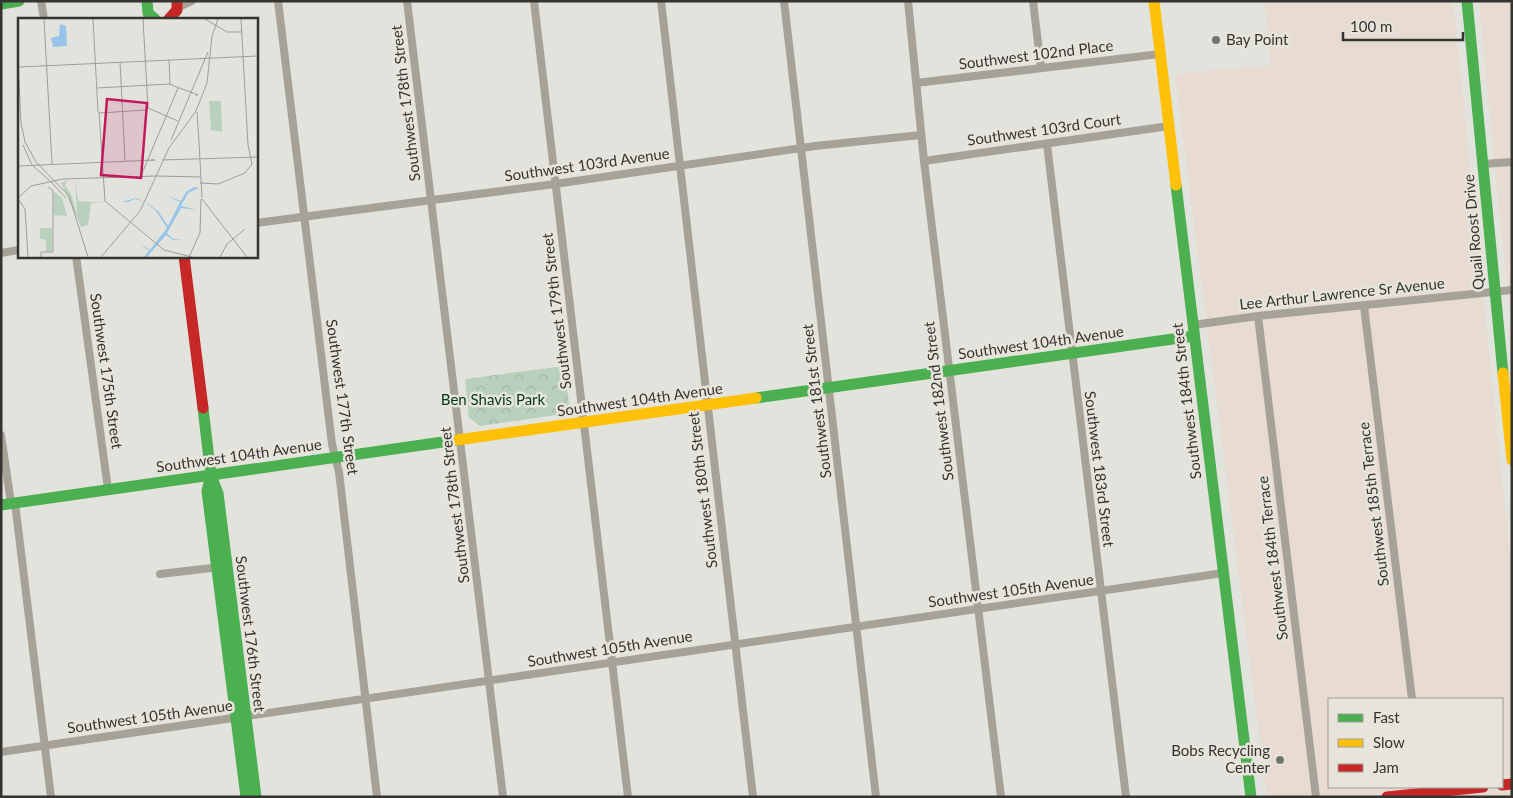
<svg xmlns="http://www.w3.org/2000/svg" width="1513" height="798" font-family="Lato,sans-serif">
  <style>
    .commercial { fill: #e7dbd2; fill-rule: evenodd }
    .park { fill: url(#park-crowns) }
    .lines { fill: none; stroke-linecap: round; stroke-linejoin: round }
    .street { stroke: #a6a298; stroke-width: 8 }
    .fast { stroke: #4caf50; stroke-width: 11 }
    .slow { stroke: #ffc107; stroke-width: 11 }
    .jam { stroke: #c62828; stroke-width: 11 }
    .poi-dot { fill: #72716e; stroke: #e6e4db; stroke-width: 2 }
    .labels { text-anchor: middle; stroke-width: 5; stroke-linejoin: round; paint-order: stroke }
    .poi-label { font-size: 15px; fill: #353431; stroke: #e6e4db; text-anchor: start }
    .street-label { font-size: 15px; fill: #353431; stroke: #e6e4db }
    .park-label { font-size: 15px; fill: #023a18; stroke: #e6e4db }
    .inset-road { fill: none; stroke: #9d9d99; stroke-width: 1 }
    .view { fill: #c2185b; fill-opacity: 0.15; stroke: #c2185b; stroke-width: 2.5 }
    .inset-edge { fill: none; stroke: #353431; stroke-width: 2.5 }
  </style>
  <defs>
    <pattern id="park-crowns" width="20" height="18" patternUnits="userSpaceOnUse" patternTransform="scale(1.25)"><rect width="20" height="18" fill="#b9d1bc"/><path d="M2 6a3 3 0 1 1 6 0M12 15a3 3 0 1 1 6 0" fill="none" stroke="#a0b4a2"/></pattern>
  </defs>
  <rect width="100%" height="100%" fill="#e3e3de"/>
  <path class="commercial" d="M1264 1H1453L1512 575V797H1267L1175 74 1271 65ZM1329 699H1502V787H1329Z
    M1479 1H1512V329L1498 198Z"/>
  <path class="park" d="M564 366 569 403 568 408 563 414 480 426 469 418 465 379Z"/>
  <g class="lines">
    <path class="street" d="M41 1 44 19
      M278 1 332 444 339 472 377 797
      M407 1 503 797
      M534 1 628 797
      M661 1 753 797
      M784 1 876 797
      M908 1 924 161 1001 797
      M1033 1 1041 68
      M177 8 192 1
      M916 83 1160 54
      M1047 144 1126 797
      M924 161 1169 126
      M1483 164 1512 162
      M256 223 555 184 815 146 921 135
      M1 253 19 250
      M76 256 108 489
      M1364 306 1412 699
      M1258 316 1316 797
      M1193 325 1258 316 1512 290
      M1 435 11 503
      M15 503 51 797
      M160 574 220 567
      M1 752 1223 573"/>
    <path class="fast" d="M147 1 148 13 155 19
      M1467 1 1503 373
      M1 4 19 1
      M1176 185 1251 797
      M756 398 1194 336
      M203 408 211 476 218 493 256 797
      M211 476 207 491 246 797
      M1 505 457 440"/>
    <path class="slow" d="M1154 1 1176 185
      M1503 373 1512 460
      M457 440 756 398"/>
    <path class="jam" d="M169 19 177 10V1
      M184 256 203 408
      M1502 785 1512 784
      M1387 797 1483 787"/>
  </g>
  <g class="poi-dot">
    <circle cx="1216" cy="40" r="5"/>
    <circle cx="1280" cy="760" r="5"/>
  </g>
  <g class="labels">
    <g class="poi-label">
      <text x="1226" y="45">Bay Point</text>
      <text x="1270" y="756" text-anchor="end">Bobs Recycling<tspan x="1270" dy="17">Center</tspan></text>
    </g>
    <g class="street-label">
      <text transform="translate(1036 55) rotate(-7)" y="5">Southwest 102nd Place</text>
      <text transform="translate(406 103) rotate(-97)" y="5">Southwest 178th Street</text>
      <text transform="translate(1044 130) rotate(-8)" y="5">Southwest 103rd Court</text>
      <text transform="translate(587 165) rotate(-8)" y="5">Southwest 103rd Avenue</text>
      <text transform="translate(1474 232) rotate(-95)" y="5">Quail Roost Drive</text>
      <text transform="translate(1342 294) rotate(-6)" y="5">Lee Arthur Lawrence Sr Avenue</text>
      <text transform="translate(557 311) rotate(-97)" y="5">Southwest 179th Street</text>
      <text transform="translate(1041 343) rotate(-8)" y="5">Southwest 104th Avenue</text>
      <text transform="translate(106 371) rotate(82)" y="5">Southwest 175th Street</text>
      <text transform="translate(342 397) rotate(82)" y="5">Southwest 177th Street</text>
      <text transform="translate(640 400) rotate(-8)" y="5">Southwest 104th Avenue</text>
      <text transform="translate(817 401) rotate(-97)" y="5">Southwest 181st Street</text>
      <text transform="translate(939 401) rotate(-97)" y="5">Southwest 182nd Street</text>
      <text transform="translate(1187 401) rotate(-97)" y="5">Southwest 184th Street</text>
      <text transform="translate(239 456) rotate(-8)" y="5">Southwest 104th Avenue</text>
      <text transform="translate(1099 469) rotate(83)" y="5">Southwest 183rd Street</text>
      <text transform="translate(703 490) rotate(-97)" y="5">Southwest 180th Street</text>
      <text transform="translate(1374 504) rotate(-97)" y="5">Southwest 185th Terrace</text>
      <text transform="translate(455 505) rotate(-97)" y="5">Southwest 178th Street</text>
      <text transform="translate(1273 558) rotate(-97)" y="5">Southwest 184th Terrace</text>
      <text transform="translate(1011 591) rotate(-8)" y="5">Southwest 105th Avenue</text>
      <text transform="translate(250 634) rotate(83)" y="5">Southwest 176th Street</text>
      <text transform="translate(610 649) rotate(-9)" y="5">Southwest 105th Avenue</text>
      <text transform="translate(150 717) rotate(-8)" y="5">Southwest 105th Avenue</text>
    </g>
    <g class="park-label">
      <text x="493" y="405">Ben Shavis Park</text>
    </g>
  </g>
  <g transform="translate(18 18)">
    <rect width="240" height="240" fill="#e3e3de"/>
    <path d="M57 161 60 183 88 185H73L70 207 63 209 43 165 50 162 47 167 53 176 59 196ZM36 174 44 180 49 198 36 197Z" fill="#b9d1bc"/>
    <path d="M191 83H203L204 114 193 112ZM22 210H34V233H28V222L22 221Z" fill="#b9d1bc"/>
    <path d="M42 6 48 8 49 28 35 29 33 20 41 18ZM176 169 181 170 170 175 163 188 180 192 163 190 149 215 155 221 166 222H155L148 217 129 239H126L131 233 122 226 132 232 149 210 138 193 127 184 117 181 110 184H104L118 180 129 185 140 193 150 208 162 184 147 177 163 183 168 174Z" fill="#96c5e9"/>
    <path class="inset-road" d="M26 1 34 146M75 1 80 94M125 1 130 90M187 1 209 14H224M151 41 152 67M0 42 3 105 7 124 18 144 51 178 70 239M102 44 107 143M1 49 240 38M79 70 151 66 180 77H177M130 90 160 103M81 94 87 183 146 232 174 239M179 94 181 124M81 95 128 92M153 122 190 34M181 124 184 180M5 127 14 147M144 142 240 139M14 147 33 164M0 148 137 142H133M123 158 160 70M139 158 182 159M33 164 48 180M182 165 200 166 227 155 234 146 230 127 223 1M0 180 13 168 45 161 139 158M0 181 7 191 10 239M184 181 229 239M23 239V234H35V173L30 169M83 239 122 193 151 130 178 93 189 65 194 18 200 1M171 239 182 215 183 181M202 239 209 226 227 211"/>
    <path class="view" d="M89 81 129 85 123 160 83 157Z"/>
    <rect width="240" height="240" class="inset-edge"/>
  </g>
  <rect width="1513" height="798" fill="none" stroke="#353431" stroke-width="5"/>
  <rect x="1328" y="698" width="175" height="90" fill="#e6e4db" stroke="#9f9e97"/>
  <rect x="1338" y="714" width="25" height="8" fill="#4caf50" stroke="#9f9e97"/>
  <text x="1373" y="723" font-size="15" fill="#353431">Fast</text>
  <rect x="1338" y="739" width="25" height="8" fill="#ffc107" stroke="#9f9e97"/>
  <text x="1373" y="748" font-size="15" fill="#353431">Slow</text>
  <rect x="1338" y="764" width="25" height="8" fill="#c62828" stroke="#9f9e97"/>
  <text x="1373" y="773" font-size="15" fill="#353431">Jam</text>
  <path d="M1343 32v8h120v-8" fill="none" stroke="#353431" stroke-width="2.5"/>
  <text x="1350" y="32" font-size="15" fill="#353431" stroke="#e6e4db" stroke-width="4" paint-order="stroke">100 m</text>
</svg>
